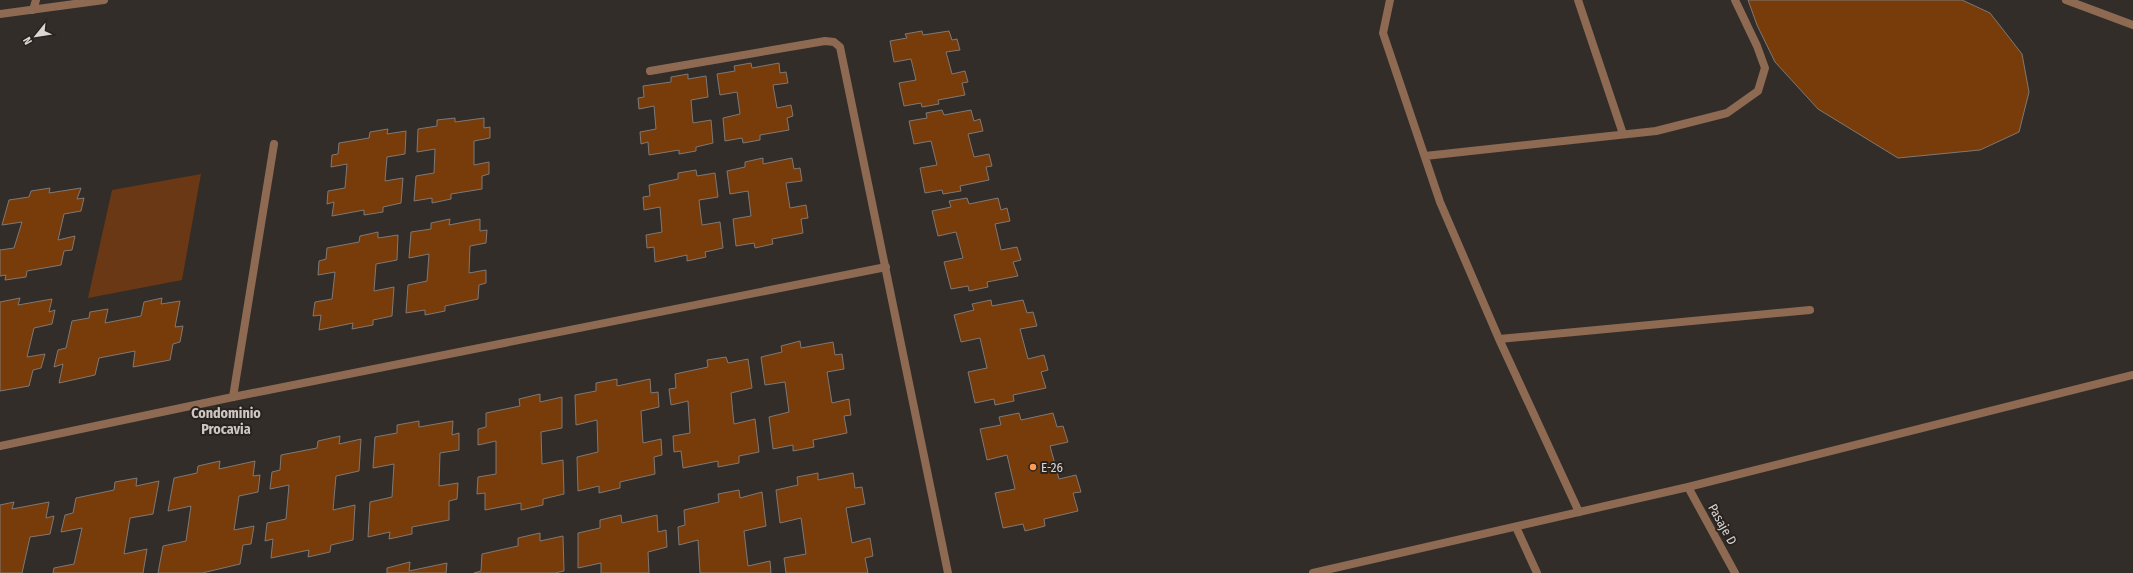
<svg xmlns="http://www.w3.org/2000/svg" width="2133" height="573" font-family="'Fira Sans Condensed',sans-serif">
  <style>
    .green { fill: #6a3814 }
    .building { fill: #783c0a; stroke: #7f7874 }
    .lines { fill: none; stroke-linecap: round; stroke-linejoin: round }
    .service { stroke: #8e6a53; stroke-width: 8 }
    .minor { stroke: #8e6a53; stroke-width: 8 }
    .poi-dot { fill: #fe9b58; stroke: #292320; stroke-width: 1.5 }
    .labels { text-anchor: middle; stroke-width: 4; stroke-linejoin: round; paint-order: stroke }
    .poi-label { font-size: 13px; fill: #dbd7d5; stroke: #292320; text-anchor: start }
    .street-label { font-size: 13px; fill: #dbd7d5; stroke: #292320 }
    .neighbourhood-label { font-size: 14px; font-weight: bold; fill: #cec6c2; stroke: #292320 }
  </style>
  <rect width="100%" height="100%" fill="#332d29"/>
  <path class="green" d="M201 174 182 280 88 298 112 190Z"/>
  <path class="building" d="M1748 0H1962L1990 13 2022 54 2029 92 2019 132 1980 150 1898 158 1818 109 1775 62 1757 25Z
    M922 31 923 35 949 31 952 40 957 39 960 50 946 52 952 74 965 71 968 82 962 83 965 95 938 100 939 104 922 107 921 103 904 106 899 83 916 80 911 59 894 62 890 41 907 38 905 34Z
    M751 63 752 68 779 63 780 73 786 72 788 83 773 85 777 108 791 105 793 116 787 118 789 130 760 135V140L743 143 742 138 725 141 723 118 740 114 737 92 720 95 717 74 735 71 734 66Z
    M688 74V79L706 76 708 97 691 100 693 123 711 120 713 143 696 147V151L679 154V150L649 155 648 142 641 144 640 132 656 129 654 106 639 109 638 98 644 97 643 86 671 82V77Z
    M942 110 944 115 971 110 974 121 980 119 983 131 968 134 974 157 989 154 992 166 986 167 989 180 960 186 961 191 943 194 942 190 925 193 920 168 937 165 931 141 914 144 909 121 927 118 926 113Z
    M455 118V122L484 118V128L490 127V138L474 141V165L489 162V174L482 176V189L451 194V199L432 203V198L414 201 416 176 434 173 435 149 417 152 418 129 437 126V120Z
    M388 129 387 134 406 131 405 154 387 157 385 181 403 178 401 203 383 207V212L364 215V210L332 216 334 202 327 204 328 191 345 188 347 164 331 167 332 155 338 154 339 143 369 138 370 132Z
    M763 158V164L792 158 794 169 800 168 802 181 786 183 790 208 806 205 808 218 801 219 803 233 772 239 773 244 755 248 754 243 736 246 733 219 751 216 748 191 730 194 727 171 745 167V162Z
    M696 170 697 176 715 173 718 197 699 200 702 225 720 222 723 248 705 252 706 257 687 261V255L655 262 654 247 647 248 646 235 662 232 660 207 644 210 643 197 650 196 649 185 678 179V173Z
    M50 188 49 193 81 188 77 199 84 198 81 211 64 214 58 240 75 236 72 250 64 251 61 265 27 271 26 277 5 280 6 275 0 276V250L14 248 22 222 2 225 9 200 29 197 31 191Z
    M967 198 969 204 998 198 1001 210 1007 208 1010 221 995 224 1001 250 1017 247 1021 260 1013 262 1018 276 987 282 988 287 969 291 968 286 951 289 944 262 963 258 956 232 938 236 932 211 951 207 949 201Z
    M450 219 449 225 480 219V231L487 230 486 243 470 246 469 273 486 270V283L479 285 478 299 445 306V311L425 315V310L406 313 408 285 427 281 429 254 409 258 411 232 431 229V223Z
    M378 232V238L398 235 397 260 376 264 374 291 394 287 392 316 373 320V325L352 329 353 323 319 330 321 315 313 316 315 302 332 299 335 272 318 275 319 261 326 259 327 248 359 242 360 236Z
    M20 298 18 305 52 299 49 312 55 310 52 324 34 328 27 357 45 354 41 368 33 370 29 386 0 391V302Z
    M162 298 161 304 180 301 175 327 183 326 180 342 173 344 170 360 133 367 135 351 99 358 95 375 59 383 63 364 54 367 58 350 66 348 72 321 89 318 90 312 108 309 105 323 141 316 144 302Z
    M991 300 992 306 1023 300 1027 313 1033 312 1037 326 1020 329 1028 359 1044 355 1048 370 1041 372 1046 388 1013 395 1014 401 995 405 994 399 975 403 968 372 987 368 980 338 961 342 954 315 974 310 972 304Z
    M800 341 801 348 833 342 835 355 842 354 844 369 827 372 832 403 849 399 851 415 844 416 847 433 813 440 814 447 793 451V445L773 449 769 417 789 412 785 382 765 385 761 357 782 352 781 346Z
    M726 357 728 363 748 359 752 388 731 393 734 424 755 419 759 452 739 456V463L718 467V461L683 468 681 451 674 452 673 436 690 433 688 401 671 405 669 389 676 388 675 374 708 367 707 360Z
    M617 379V386L650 379 651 393 658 392 659 407 641 411 643 443 661 439 662 455 654 457 655 474 620 482V488L599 493V486L578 491 577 457 598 452 597 420 576 425 575 395 596 391V383Z
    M540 394V402L562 397V428L541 432 542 464 563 460 564 494 543 499V505L521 510V503L485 510V493L477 494 478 477 496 474V441L478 445V429L486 427V413L520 406 519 399Z
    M1019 413 1021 420 1053 413 1057 427 1063 426 1068 442 1050 446 1059 479 1076 475 1081 492 1073 493 1078 511 1044 519 1045 526 1025 531 1023 524 1003 528 995 493 1015 489 1007 455 987 460 980 429 1001 425 999 417Z
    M419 421V427L453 421 452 435 459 433V450L440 453 439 486 458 483 457 499 449 501V520L412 527V534L389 539 390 532 368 537 370 502 392 497 394 464 373 468 375 437 397 433V425Z
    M340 436 339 444 361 439 359 471 336 476 333 510 355 505 353 540 331 545 330 552 308 557 309 550 271 558 273 539 265 541 267 523 286 519 289 485 270 489 272 472 280 470 281 455 317 448 318 441Z
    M220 461 219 469 255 461 253 476 260 475 258 492 239 496 234 530 254 526 251 544 243 545 240 564 202 573H158L163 546 186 541 191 506 168 511 174 478 197 473 198 466Z
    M818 473V480L853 473 855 488 862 487 865 504 846 508 852 543 870 538 873 556 865 558 868 573H786L784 558 806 554 801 518 780 523 776 490 798 485 797 477Z
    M137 478 136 486 159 481 153 514 130 518 124 554 147 549 143 573H53L54 568 74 564 82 528 61 532 65 515 73 513 76 498 114 490 115 482Z
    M739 490 740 498 762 492 766 526 744 531 748 566 770 561 771 573H700L698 540 679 545 678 527 685 525 684 510 719 502 718 494Z
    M14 502 12 509 49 502 46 518 54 516 50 534 30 537 22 573H0V505Z
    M621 515 622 523 657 515 658 532 666 530 667 547 648 552 649 573H601V563L578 568V533L600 528V520Z
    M540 533V541L563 536 564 571 555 573H474L481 571 482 554 518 546V538Z
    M410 562 409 571 447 563 446 573H387V568Z"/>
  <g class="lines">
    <path class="service" d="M1390 0 1383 33 1440 202 1499 339 1579 512
      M1578 0 1623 134
      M2066 0 2133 25
      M1425 156 1656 131 1727 113 1758 91 1765 68 1757 46 1735 0
      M1499 339 1810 310"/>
    <path class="minor" d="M33 10 36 0
      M0 14 104 0
      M650 71 825 41 834 42 840 47 948 573
      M233 397 274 144
      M0 446 233 397 886 267
      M1688 487 1735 573
      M1516 527 1537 573
      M1313 573 1688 487 2133 375"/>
  </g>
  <circle class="poi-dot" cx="1033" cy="467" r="4"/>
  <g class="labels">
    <g class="poi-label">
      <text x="1041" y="472">E-26</text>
    </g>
    <g class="street-label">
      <text transform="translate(1723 524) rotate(61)" y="5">Pasaje D</text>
    </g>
    <g class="neighbourhood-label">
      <text x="226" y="418">Condominio<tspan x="226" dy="16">Procavia</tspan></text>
    </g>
  </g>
  <g transform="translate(36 36) rotate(240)" stroke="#292320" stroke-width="3" paint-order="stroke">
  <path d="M0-3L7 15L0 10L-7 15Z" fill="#dbd7d5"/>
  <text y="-6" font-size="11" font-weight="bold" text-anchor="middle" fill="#dbd7d5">N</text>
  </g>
</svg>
